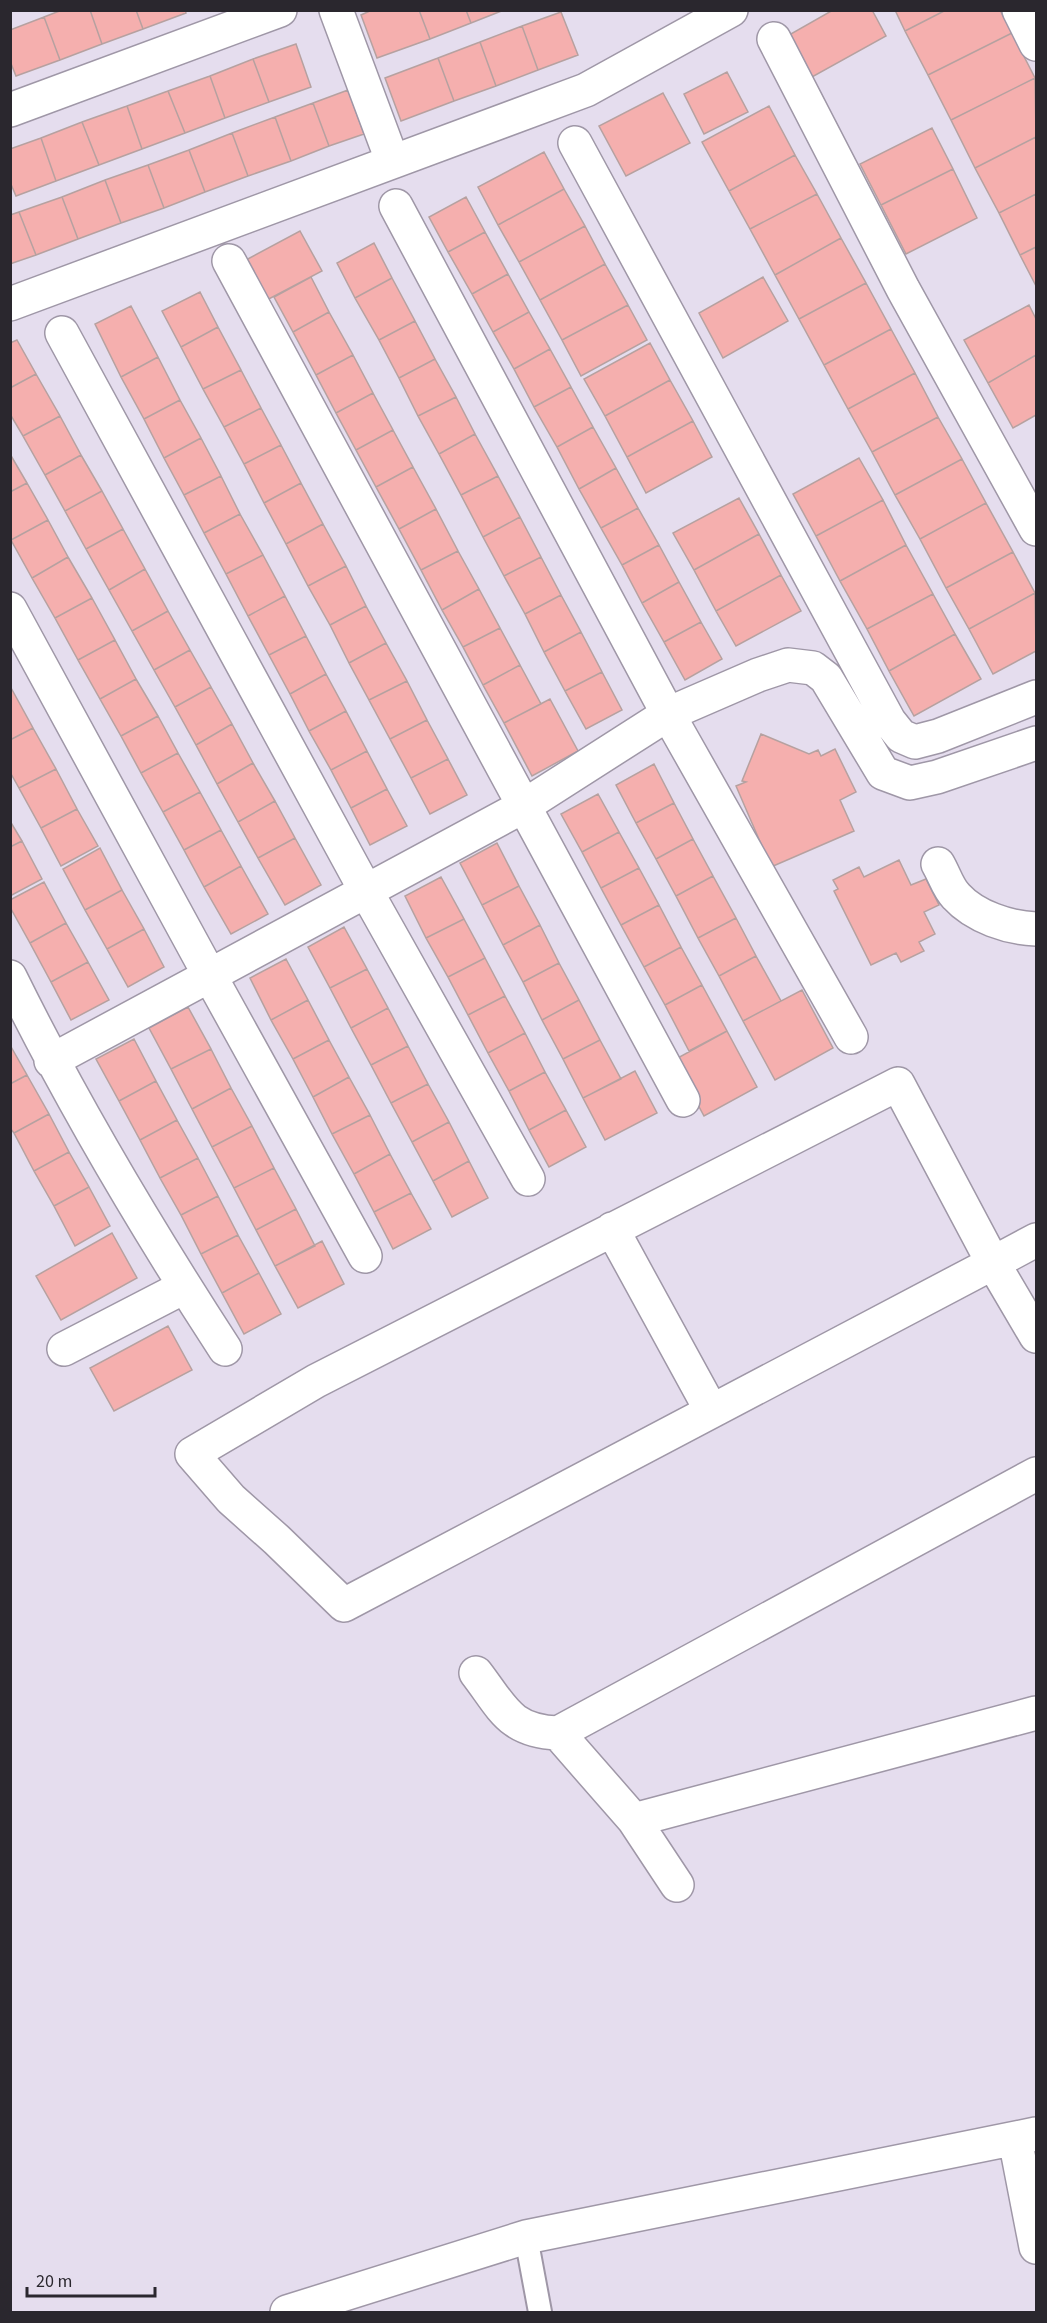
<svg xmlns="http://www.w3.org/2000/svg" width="1047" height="2323" font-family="'Source Sans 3',sans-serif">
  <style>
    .building { fill: #f5afae; stroke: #b6a1a0; stroke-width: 1.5 }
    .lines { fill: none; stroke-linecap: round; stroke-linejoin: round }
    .service-casing { stroke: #9f97a7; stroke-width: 26 }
    .minor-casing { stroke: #9f97a7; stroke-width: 36 }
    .service { stroke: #fff; stroke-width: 22 }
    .minor { stroke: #fff; stroke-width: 33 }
  </style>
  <rect width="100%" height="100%" fill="#e5ddee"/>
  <path class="building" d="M62 10H90L102 44 60 60 44 17Z
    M90 10H136L143 29 102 44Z
    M136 10H185L186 13 143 29Z
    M372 10H419L430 39 377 58 361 15Z
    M419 10H466L471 23 430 39Z
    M466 10H504L471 23Z
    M833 10H872L886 36 812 77 789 35Z
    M895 10H946L905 31Z
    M946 10H1000L1012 33 928 75 905 31Z
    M561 12 578 55 538 70 522 26Z
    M44 17 60 60 16 76 10 61V30Z
    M522 26 538 70 496 86 480 42Z
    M1012 33 1035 78 951 120 928 75Z
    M480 42 496 86 454 101 438 58Z
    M296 44 311 87 269 102 253 59Z
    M438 58 454 101 401 121 385 78Z
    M253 59 269 102 225 118 210 76Z
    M727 72 748 112 704 134 684 94Z
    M210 76 225 118 185 133 168 91Z
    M1035 78 1036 137 975 168 951 120Z
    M348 90 364 134 329 146 313 103Z
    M168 91 185 133 142 149 127 106Z
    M663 93 690 143 626 176 599 126Z
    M313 103 329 146 291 161 275 117Z
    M127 106 142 149 99 165 82 122Z
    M769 106 795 155 729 191 702 142Z
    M275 117 291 161 248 176 232 133Z
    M82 122 99 165 56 181 41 138Z
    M932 128 953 169 881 205 860 164Z
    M232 133 248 176 205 192 189 150Z
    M1036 137V194L999 213 975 168Z
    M41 138 56 181 16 196 10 182V149Z
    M189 150 205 192 164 208 148 165Z
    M544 152 564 189 498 225 478 187Z
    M795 155 817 194 750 229 729 191Z
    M148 165 164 208 121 223 105 180Z
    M953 169 977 218 906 254 881 205Z
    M105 180 121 223 78 239 62 197Z
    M564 189 585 226 519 262 498 225Z
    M817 194 841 238 775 275 750 229Z
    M1036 194V247L1020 255 999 213Z
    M62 197 78 239 36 255 19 212Z
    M466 197 485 232 448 252 429 217Z
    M19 212 36 255 10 264V215Z
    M585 226 605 264 540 300 519 262Z
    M300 231 322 271 265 301 244 261Z
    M485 232 508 274 472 294 448 252Z
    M841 238 866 283 799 319 775 275Z
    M374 243 392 278 355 298 337 263Z
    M1036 247V286L1020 255Z
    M605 264 628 305 562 340 540 300Z
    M508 274 529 312 493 332 472 294Z
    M311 277 329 312 293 332 274 297Z
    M763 277 788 321 723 358 699 313Z
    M392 278 415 321 379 340 355 298Z
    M866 283 891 329 824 365 799 319Z
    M200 292 218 327 181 347 162 311Z
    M628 305 647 340 581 376 562 340Z
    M1029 305 1036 319V355L988 383 964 340Z
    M131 306 158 357 121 377 95 324Z
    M329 312 353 355 316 375 293 332Z
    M529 312 550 349 514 369 493 332Z
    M415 321 435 359 399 378 379 340Z
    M218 327 241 370 203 389 181 347Z
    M891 329 915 373 848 409 824 365Z
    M17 340 36 374 10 388V343Z
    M650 343 670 380 605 416 584 379Z
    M550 349 571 387 534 407 514 369Z
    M353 355 373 393 336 413 316 375Z
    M1036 355V415L1013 428 988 383Z
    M158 357 180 400 144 419 121 377Z
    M435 359 456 397 418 416 399 378Z
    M241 370 261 408 224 427 203 389Z
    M915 373 938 417 872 452 848 409Z
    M36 374 60 416 23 436 10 414V388Z
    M670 380 693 421 627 457 605 416Z
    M571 387 593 427 557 447 534 407Z
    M373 393 393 430 356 450 336 413Z
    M456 397 475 434 439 454 418 416Z
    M180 400 201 438 164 458 144 419Z
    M261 408 281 445 244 464 224 427Z
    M60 416 81 455 45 475 23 436Z
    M938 417 962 459 895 495 872 452Z
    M693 421 712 457 646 493 627 457Z
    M593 427 616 468 579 489 557 447Z
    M393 430 413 467 376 487 356 450Z
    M475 434 498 476 461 495 439 454Z
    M201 438 221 476 184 495 164 458Z
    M281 445 301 483 264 503 244 464Z
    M10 454 27 483 10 492Z
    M81 455 102 491 65 511 45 475Z
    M859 458 883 500 816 536 793 494Z
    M962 459 986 503 920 539 895 495Z
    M413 467 436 509 399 529 376 487Z
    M616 468 638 508 601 528 579 489Z
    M221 476 240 514 204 533 184 495Z
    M498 476 520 517 483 537 461 495Z
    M27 483 48 520 11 540 10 492Z
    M301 483 323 524 286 544 264 503Z
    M102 491 123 529 86 549 65 511Z
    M739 498 759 534 694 570 673 533Z
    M883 500 906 545 840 581 816 536Z
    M986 503 1013 552 946 588 920 539Z
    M638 508 659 545 622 565 601 528Z
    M436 509 458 551 421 570 399 529Z
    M240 514 263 555 226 574 204 533Z
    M520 517 541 557 504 576 483 537Z
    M48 520 68 557 32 578 11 540Z
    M323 524 346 566 308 586 286 544Z
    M123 529 145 569 109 590 86 549Z
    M759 534 781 575 716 611 694 570Z
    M659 545 679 582 642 603 622 565Z
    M906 545 933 594 867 629 840 581Z
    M458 551 479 589 442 610 421 570Z
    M1013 552 1035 593 969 629 946 588Z
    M263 555 285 596 248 616 226 574Z
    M68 557 92 598 55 618 32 578Z
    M541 557 561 595 525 614 504 576Z
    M346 566 366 606 330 625 308 586Z
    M145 569 168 611 132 631 109 590Z
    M781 575 801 611 736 646 716 611Z
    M679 582 701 622 664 642 642 603Z
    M479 589 500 628 463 647 442 610Z
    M1035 593 1036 651 993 674 969 629Z
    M933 594 955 634 889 671 867 629Z
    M561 595 581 632 544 652 525 614Z
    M285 596 306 636 269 655 248 616Z
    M92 598 115 640 78 660 55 618Z
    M366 606 386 643 349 663 330 625Z
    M168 611 190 650 154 670 132 631Z
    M701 622 722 659 685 680 664 642Z
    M500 628 520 665 483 685 463 647Z
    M581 632 602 672 565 691 544 652Z
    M955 634 981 679 914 716 889 671Z
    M306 636 326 674 290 694 269 655Z
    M115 640 136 679 100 699 78 660Z
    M386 643 407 681 369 700 349 663Z
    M190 650 211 687 175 707 154 670Z
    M520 665 541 704 504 723 483 685Z
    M602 672 622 710 586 729 565 691Z
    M326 674 346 711 309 731 290 694Z
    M136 679 158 716 121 736 100 699Z
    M407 681 427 720 390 739 369 700Z
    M10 686 33 728 10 740Z
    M211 687 232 724 196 745 175 707Z
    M550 699 578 751 532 776 504 723Z
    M346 711 367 751 331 770 309 731Z
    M158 716 178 753 141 773 121 736Z
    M427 720 448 759 411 778 390 739Z
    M232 724 253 763 217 784 196 745Z
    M33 728 56 769 19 788 10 772V740Z
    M761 734 809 754 818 750 821 756 835 749 856 792 840 800 854 831 771 867 736 786 746 782 742 781Z
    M367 751 387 789 351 808 331 770Z
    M178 753 200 792 163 812 141 773Z
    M448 759 467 795 430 814 411 778Z
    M253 763 275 801 238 822 217 784Z
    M654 764 674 803 636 823 616 785Z
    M56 769 77 809 41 828 19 788Z
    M387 789 407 826 370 845 351 808Z
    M200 792 221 830 184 850 163 812Z
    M598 794 619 832 582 852 561 814Z
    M275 801 295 838 258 858 238 822Z
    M674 803 693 839 656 859 636 823Z
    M77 809 98 846 61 866 41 828Z
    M10 821 22 841 10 847Z
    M221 830 241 866 204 887 184 850Z
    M619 832 639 868 601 888 582 852Z
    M295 838 321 885 285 905 258 858Z
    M693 839 713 876 676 896 656 859Z
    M22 841 42 879 10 896V847Z
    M497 843 519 886 482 905 460 863Z
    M100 848 122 890 85 910 63 869Z
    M899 860 911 885 926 879 939 905 924 912 935 934 919 942 924 951 901 962 896 953 871 965 834 891 838 889 833 880 859 867 864 877Z
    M241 866 268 914 231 934 204 887Z
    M639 868 659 905 621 925 601 888Z
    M713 876 736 918 698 938 676 896Z
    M441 877 464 919 426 938 405 896Z
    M44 882 66 923 30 943 10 907V900Z
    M519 886 540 925 503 945 482 905Z
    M122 890 144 929 107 949 85 910Z
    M659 905 681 947 644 967 621 925Z
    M736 918 756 956 719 976 698 938Z
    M464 919 485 958 448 977 426 938Z
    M66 923 88 962 51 982 30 943Z
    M540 925 559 963 523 982 503 945Z
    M344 927 367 969 330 988 308 947Z
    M144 929 164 967 128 987 107 949Z
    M681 947 702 985 665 1005 644 967Z
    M756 956 781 1001 743 1021 719 976Z
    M485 958 505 996 468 1015 448 977Z
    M286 959 308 1000 271 1020 250 978Z
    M88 962 109 1000 71 1020 51 982Z
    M559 963 579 1000 542 1020 523 982Z
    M367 969 388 1008 351 1028 330 988Z
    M702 985 727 1031 689 1051 665 1005Z
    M802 990 833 1048 775 1080 743 1021Z
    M505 996 525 1033 488 1053 468 1015Z
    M308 1000 329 1040 293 1059 271 1020Z
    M579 1000 600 1040 563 1059 542 1020Z
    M188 1007 211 1049 171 1069 149 1028Z
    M388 1008 408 1046 371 1065 351 1028Z
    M727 1031 757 1087 704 1116 674 1060Z
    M525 1033 545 1072 509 1091 488 1053Z
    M134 1039 156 1081 119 1101 96 1059Z
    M329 1040 349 1077 313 1097 293 1059Z
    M600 1040 621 1079 583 1098 563 1059Z
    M10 1045 27 1075 10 1084Z
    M408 1046 428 1084 391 1103 371 1065Z
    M211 1049 231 1088 192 1109 171 1069Z
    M635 1071 657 1113 605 1140 583 1098Z
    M545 1072 566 1110 529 1130 509 1091Z
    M27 1075 49 1114 14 1133 10 1128V1084Z
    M349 1077 370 1115 332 1134 313 1097Z
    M156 1081 177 1120 140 1140 119 1101Z
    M428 1084 449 1122 412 1142 391 1103Z
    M231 1088 252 1126 212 1147 192 1109Z
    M566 1110 586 1147 549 1167 529 1130Z
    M49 1114 69 1152 34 1171 14 1133Z
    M370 1115 390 1154 354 1174 332 1134Z
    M177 1120 198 1158 160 1178 140 1140Z
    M449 1122 469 1161 433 1181 412 1142Z
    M252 1126 274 1168 234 1188 212 1147Z
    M69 1152 89 1187 54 1206 34 1171Z
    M390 1154 411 1193 374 1212 354 1174Z
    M198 1158 218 1196 181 1215 160 1178Z
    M469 1161 488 1198 452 1217 433 1181Z
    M274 1168 296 1209 256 1230 234 1188Z
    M89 1187 110 1226 75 1246 54 1206Z
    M411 1193 431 1229 393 1249 374 1212Z
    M218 1196 238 1235 201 1254 181 1215Z
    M296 1209 315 1246 275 1266 256 1230Z
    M112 1233 137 1278 61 1320 36 1276Z
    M238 1235 259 1273 222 1293 201 1254Z
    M322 1241 344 1284 298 1308 275 1266Z
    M259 1273 281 1314 244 1334 222 1293Z
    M168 1326 192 1370 114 1411 90 1368Z"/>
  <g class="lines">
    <defs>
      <path id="service" d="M526 2237 540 2312"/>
      <path id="minor" d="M336 10 392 160
        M1019 10 1036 44
        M774 39 903 289 1036 529
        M10 110 280 10
        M575 143 889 721 901 736 915 742 938 736 1036 697
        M396 206 668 714 851 1037
        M229 261 683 1100
        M10 304 586 90 731 10
        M62 333 366 891 528 1179
        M10 609 210 976 365 1256
        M938 864C944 874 948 888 956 896 975 917 1009 928 1036 929
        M10 977C73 1105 147 1229 225 1349
        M51 1061 524 806 668 714 758 675 788 665 813 668 826 678 883 773 910 783 937 777 1036 743
        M612 1229 711 1410
        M1036 1240 993 1263 344 1605 277 1540 231 1499 192 1454 316 1381 898 1084 993 1263 1036 1336
        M64 1349 184 1287
        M476 1673C503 1708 509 1731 558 1733L1036 1474
        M558 1733 634 1820 677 1885
        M634 1820 1036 1713
        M1015 2139 1036 2247
        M287 2312 526 2237 1036 2134"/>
    </defs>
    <use href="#service" class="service-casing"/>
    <use href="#minor" class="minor-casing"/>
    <use href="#service" class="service"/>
    <use href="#minor" class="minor"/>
  </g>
  <rect width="1047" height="2323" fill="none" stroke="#2a272e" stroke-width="24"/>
  <path d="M27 2287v9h128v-9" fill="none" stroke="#2a272e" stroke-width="3"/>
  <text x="36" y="2287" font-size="18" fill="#2a272e" stroke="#e5ddee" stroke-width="4.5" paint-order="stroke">20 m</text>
</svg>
